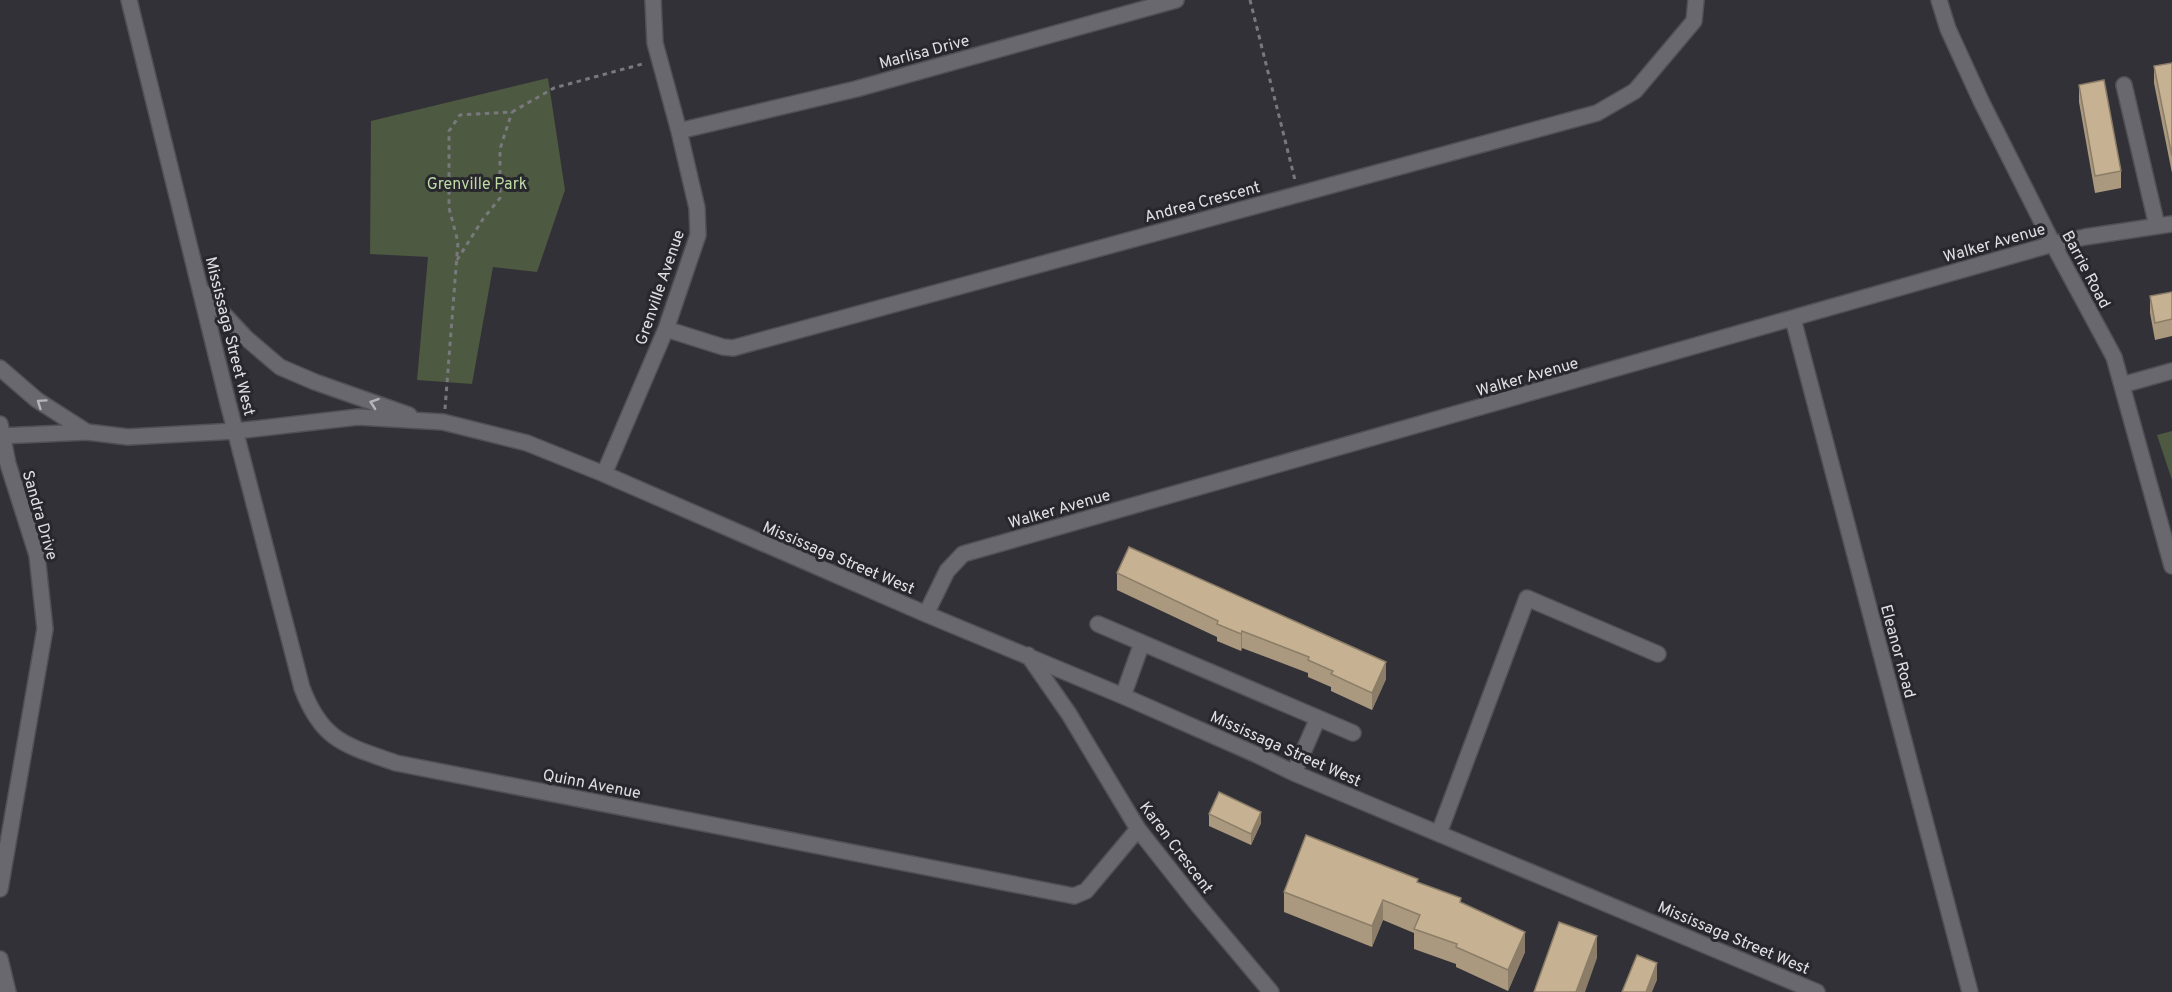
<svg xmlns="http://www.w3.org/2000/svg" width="2172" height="992" font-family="Overpass,sans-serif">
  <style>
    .green { fill: #4d5941 }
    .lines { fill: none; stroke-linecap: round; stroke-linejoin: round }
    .minor-casing { stroke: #515055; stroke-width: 18 }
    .path { stroke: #79787d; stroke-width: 3; stroke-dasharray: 4.5 4.5; stroke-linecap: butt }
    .minor { stroke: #69686f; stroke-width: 15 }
    .wall { fill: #aa997e }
    .shaded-wall { fill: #8b7d67 }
    .building { fill: #c6b293; stroke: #8b7d67; stroke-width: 1.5 }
    .oneway { stroke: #b6b5ba }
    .labels { text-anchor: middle; stroke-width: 6; stroke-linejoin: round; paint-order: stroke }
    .street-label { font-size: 16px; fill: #e0dfe3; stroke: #28272d }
    .park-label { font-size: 16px; fill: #bedaa4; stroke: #28272d }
  </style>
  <rect width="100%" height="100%" fill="#323137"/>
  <path class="green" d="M548 78 565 190 537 272 493 267 472 384 417 380 428 257 370 254 371 121Z
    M2172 431V480L2157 435Z"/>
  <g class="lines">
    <defs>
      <path id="minor" d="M129 0 228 403 302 688C322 741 345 745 396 763L1074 896 1086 891 1138 829
        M1939 0 1948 29 1982 103 2053 244 2114 357 2172 566
        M2124 85 2157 226
        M679 131 856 89 1176 0
        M203 292 246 338 280 367 315 382 409 415
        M1793 319 1970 992
        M666 329 723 347 733 348 1597 113 1635 91 1694 21 1696 0
        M0 368 37 400 87 432
        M2122 385 2172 371
        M0 424 8 464 37 555 45 629 0 889
        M0 436 87 432 128 437 236 431 358 417 443 422 527 443 604 474 926 614 1123 696 1255 754 1294 773 1817 992
        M604 474 666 329 698 235 697 208 679 131 655 43 653 0
        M926 614 947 571 963 554 2053 244 2085 237 2172 224
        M1098 624 1353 733
        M1028 655 1069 714 1138 829 1197 904 1271 992
        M1123 696 1142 643
        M1294 773 1318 718
        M1439 833 1527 598 1658 654
        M0 959 8 992"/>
    </defs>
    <use href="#minor" class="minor-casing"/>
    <path class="path" d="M1250 0 1295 180
      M457 260 483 219 500 198V149L512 112
      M445 409 458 242 449 208V131L460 115 512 112 554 88 646 63"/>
    <use href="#minor" class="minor"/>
  </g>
  <path class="wall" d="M2172 63V173L2154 83V66Z
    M2079 85 2121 171V188L2095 193 2079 102Z
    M2172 292V336L2155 340 2150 313V296Z
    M1117 573 1386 679 1372 710 1331 691V687L1308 677V673L1242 648 1241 651 1217 641V637L1117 590Z
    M1209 814 1261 823 1251 845 1209 826Z
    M1284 892 1461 903 1525 952 1508 991 1456 967V964L1414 949V933L1383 920 1372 947 1284 912Z"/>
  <path class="shaded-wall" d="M1242 631V648L1241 651V634Z
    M1386 662V679L1372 710V693Z
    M1261 812V823L1251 845V834Z
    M1383 900V920L1372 947V926Z
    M1525 932V952L1508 991V970Z
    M1597 936V958L1585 992H1576Z
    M1657 963V980L1652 992H1646Z"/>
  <path class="building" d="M2172 63V156L2154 66Z
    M2104 80 2121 171 2095 176 2079 85Z
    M2172 292V319L2155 323 2150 296Z
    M1129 547 1386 662 1372 693 1331 674 1333 671 1308 660 1309 657 1242 631 1241 634 1217 624 1218 621 1117 573Z
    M1219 792 1261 812 1251 834 1209 814Z
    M1306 835 1418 879 1417 882 1461 898 1460 902 1525 932 1508 970 1456 947 1457 944 1414 929 1420 915 1383 900 1372 926 1284 892Z
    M1559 922 1597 936 1576 992H1534Z
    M1637 955 1657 963 1646 992H1622Z"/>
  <defs><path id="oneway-chevron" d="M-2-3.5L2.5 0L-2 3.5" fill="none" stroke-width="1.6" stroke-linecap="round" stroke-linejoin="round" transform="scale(1.5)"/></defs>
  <g class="oneway">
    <use href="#oneway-chevron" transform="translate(41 403) rotate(-145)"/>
    <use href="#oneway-chevron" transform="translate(374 403) rotate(-161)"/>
  </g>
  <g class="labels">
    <g class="street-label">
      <text transform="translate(924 51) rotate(-15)" y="6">Marlisa Drive</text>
      <text transform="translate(1202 201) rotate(-15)" y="6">Andrea Crescent</text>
      <text transform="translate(1994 242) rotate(-16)" y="6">Walker Avenue</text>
      <text transform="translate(2087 269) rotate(62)" y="6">Barrie Road</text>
      <text transform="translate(659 287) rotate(-71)" y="6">Grenville Avenue</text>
      <text transform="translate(231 336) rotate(76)" y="6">Mississaga Street West</text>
      <text transform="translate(1527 376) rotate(-16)" y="6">Walker Avenue</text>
      <text transform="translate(1059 508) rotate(-16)" y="6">Walker Avenue</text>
      <text transform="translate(41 515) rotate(74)" y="6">Sandra Drive</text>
      <text transform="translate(839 557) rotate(23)" y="6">Mississaga Street West</text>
      <text transform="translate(1899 651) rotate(75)" y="6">Eleanor Road</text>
      <text transform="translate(1286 748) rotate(24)" y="6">Mississaga Street West</text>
      <text transform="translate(592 783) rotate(11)" y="6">Quinn Avenue</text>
      <text transform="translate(1177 847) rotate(53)" y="6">Karen Crescent</text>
      <text transform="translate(1734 937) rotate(23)" y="6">Mississaga Street West</text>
    </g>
    <g class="park-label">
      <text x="477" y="189">Grenville Park</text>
    </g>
  </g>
</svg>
